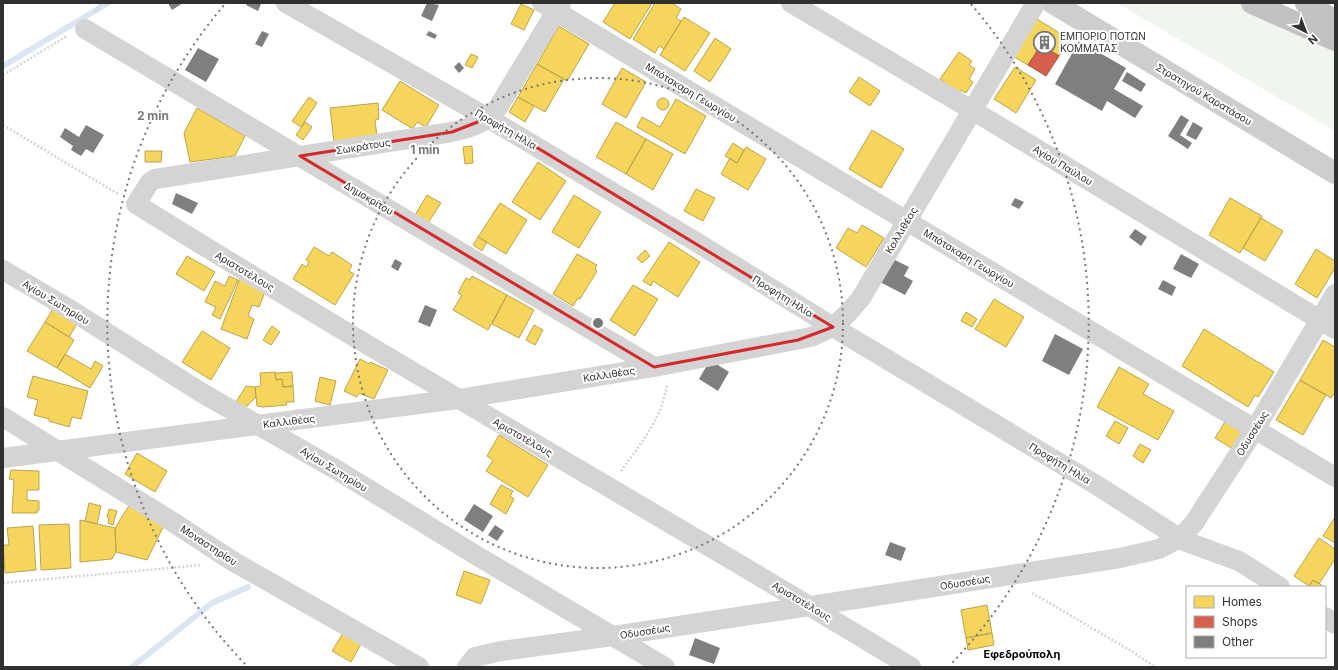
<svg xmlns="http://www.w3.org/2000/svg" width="1338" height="670" font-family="Inter,sans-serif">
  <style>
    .green { fill: #f0f5ed }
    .homes { fill: #f6d55c; stroke: #bba44f }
    .shops { fill: #d6604d; stroke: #a45244 }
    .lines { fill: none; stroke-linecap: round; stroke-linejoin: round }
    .stream { stroke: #dbe6f2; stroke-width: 6 }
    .building { fill: #7f7f7f }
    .path { stroke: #d4d4d4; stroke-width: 2.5; stroke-dasharray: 2 2; stroke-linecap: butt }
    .street { stroke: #d4d4d4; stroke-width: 20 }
    .secondary { stroke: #cecece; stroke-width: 22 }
    .highway { stroke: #c2c2c2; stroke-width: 22 }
    .marked { fill: none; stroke: #d62828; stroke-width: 3; stroke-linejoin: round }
    .ring { fill: none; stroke: #787878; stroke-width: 2; stroke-dasharray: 2 4 }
    .labels { text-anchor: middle; stroke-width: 4; stroke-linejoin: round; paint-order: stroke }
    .poi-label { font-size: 10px; fill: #303030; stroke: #fff; text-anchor: start }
    .street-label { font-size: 10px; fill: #303030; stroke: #fff }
    .neighbourhood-label { font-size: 11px; font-weight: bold; fill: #000; stroke: #fff }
    .centre { fill: #787878; stroke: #fff; stroke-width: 2 }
    .ring-label { font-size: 12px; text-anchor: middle; font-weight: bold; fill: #787878; stroke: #fff; stroke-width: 4; stroke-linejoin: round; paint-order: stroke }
  </style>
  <rect width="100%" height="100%" fill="#fff"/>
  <path class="green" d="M1117 3H1258L1335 45V131Z"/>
  <path class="homes" d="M615 3H652L630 39 603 22Z
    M655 3H672L681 9 676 18 681 21 664 49 659 46 655 53 633 39Z
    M521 4 534 10 524 30 511 24Z
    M684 17 710 33 685 71 660 55Z
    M1037 19 1069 39 1059 56 1041 45 1028 65 1014 57Z
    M559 26 589 44 567 81 537 64Z
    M715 38 731 49 710 82 694 71Z
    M959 52 972 61 969 65 975 69 969 79 973 82 966 93 961 90 959 93 940 79Z
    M471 54 478 57 472 68 465 65Z
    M537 64 564 79 545 112 518 97Z
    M1015 67 1036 80 1016 113 994 99Z
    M622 68 646 82 626 118 602 104Z
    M859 77 880 91 870 106 849 92Z
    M400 81 439 105 426 127 417 122 413 129 382 110Z
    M309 97 317 103 301 127 292 121Z
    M518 97 534 106 525 122 509 112Z
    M657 104a6 6 0 1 1 12 0a6 6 0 1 1-12 0Z
    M676 99 706 116 685 154 637 127 642 117 660 127Z
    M378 103 379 119 375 120 377 137 334 142 330 108Z
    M197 108 245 136 235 156 190 162 184 133Z
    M305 122 312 127 303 140 296 135Z
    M616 122 646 139 626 174 596 157Z
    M872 130 904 149 881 188 849 169Z
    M646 139 673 154 653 190 626 174Z
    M733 143 744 150 737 163 725 156Z
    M472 146 473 163 465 164 463 147Z
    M746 147 766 159 748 190 721 174 730 158 737 163Z
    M145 151H162L161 162H145Z
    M538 162 566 181 540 220 512 202Z
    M696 189 715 198 703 221 684 211Z
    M427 195 441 203 428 223 415 215Z
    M574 195 601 212 579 248 552 232Z
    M1230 198 1262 216 1240 253 1209 235Z
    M500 203 527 220 506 254 478 237Z
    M1261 218 1283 231 1265 261 1243 248Z
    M862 225 884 238 866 267 836 248 848 228 857 233Z
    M478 237 487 242 482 251 473 245Z
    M669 242 700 262 678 297 653 281 651 286 643 281Z
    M314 247 329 256 332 252 352 265 349 271 354 274 335 305 293 279 302 264 306 267 309 262 306 260Z
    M1316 249 1335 261V268L1317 298 1295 284Z
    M645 250 650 256 642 263 637 258Z
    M577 254 597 265 595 269 597 271 580 299 578 298 573 306 553 294Z
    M187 256 215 272 204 291 176 274Z
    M229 276 238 280 220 319 212 315 216 307 205 302 215 281 225 286Z
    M472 276 507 295 488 330 453 310 462 295 458 293 466 278 470 280Z
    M240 278 265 292 259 307 252 305 248 316 254 319 247 339 221 329Z
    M633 285 658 299 635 336 610 320Z
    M507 295 534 310 519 338 492 324Z
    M994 299 1024 317 1006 347 975 329Z
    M53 309 77 324 69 337 45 322Z
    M966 312 977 319 972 327 961 321Z
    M45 322 74 340 57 368 27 351Z
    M534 325 543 330 535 345 526 340Z
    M272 326 280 332 271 345 263 340Z
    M1204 329 1274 372 1258 397 1255 395 1248 407 1182 366Z
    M202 331 230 348 211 380 182 362Z
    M1323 340 1335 347V392L1331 398 1300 380Z
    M65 354 91 369 95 361 103 366 90 388 57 368Z
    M360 359 369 364 370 362 388 370 374 399 359 393 357 397 344 391Z
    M1119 367 1149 384 1143 394 1174 411 1158 440 1097 407Z
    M275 372 276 380 282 379 283 387 293 386 294 402H286L287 405 263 407 257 406 255 387 261 386 260 373Z
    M292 372 293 386 283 387 282 379 276 380 275 373Z
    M33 376 88 391 81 419 72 417 69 427 49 421V419L34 415 38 400 27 397Z
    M320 377 336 381 330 405 315 401Z
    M1300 380 1326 395 1303 435 1276 420Z
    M246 386 255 387 256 397 243 410 236 402Z
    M1226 420 1244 432 1233 449 1215 438Z
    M1115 421 1128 428 1119 444 1106 436Z
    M499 435 548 465 528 497 486 471 493 460 487 456Z
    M1140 444 1151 450 1143 463 1133 456Z
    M137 453 167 471 155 492 125 474Z
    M11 470 39 471V490H27V500L39 501V510H37V513H12L14 480 9 479Z
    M501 485 513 491 510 496 514 499 506 514 490 504Z
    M89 503 101 506 97 524 85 521Z
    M130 504 165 523 147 560 116 552 115 528Z
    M109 509 117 511 113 525 108 523 109 518 107 517Z
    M1335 517V543L1323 536Z
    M80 520 115 528 116 552 112 559 80 562Z
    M69 524 71 568 41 570 39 525Z
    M33 526 36 570 5 573 3 545H9L7 528Z
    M1319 538 1335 549V559L1319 584 1313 580 1309 586 1294 576Z
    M464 571 490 580 481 604 456 595Z
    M1313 580 1323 586 1322 587H1309Z
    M987 605 992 633 966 638 961 610Z
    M343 633 361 644 351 662 332 651Z
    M992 633 994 645 968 650 966 638Z"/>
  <path class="shops" d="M1041 45 1059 56 1046 76 1028 65Z"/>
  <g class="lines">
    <path class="stream" d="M3 66 108 3
      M132 667 212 603 248 587"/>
  </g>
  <path class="building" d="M168 3H183L172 10Z
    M247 3H259L261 4 258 11 246 5Z
    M427 3 439 5 432 21 421 16Z
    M262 31 269 34 262 47 255 44Z
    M429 31 437 35 435 39 426 35Z
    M1079 41 1126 68 1114 89 1143 106 1135 118 1107 101 1102 111 1055 84Z
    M198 48 219 59 206 82 185 70Z
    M459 62 464 68 459 73 454 67Z
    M1127 72 1146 84 1141 92 1122 81Z
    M1181 115 1189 120 1180 135 1192 143 1188 149 1168 136Z
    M1193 122 1203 128 1196 140 1186 135Z
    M86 125 104 135 93 153 86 149 81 156 71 150 73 146 60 137 65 128 79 137Z
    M176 193 198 203 192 214 172 204Z
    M1015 198 1024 202 1019 209 1011 205Z
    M1135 229 1147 237 1141 246 1129 237Z
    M1181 254 1199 264 1191 278 1173 269Z
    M395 259 402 263 398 271 391 267Z
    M893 259 909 267 904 276 913 281 905 295 880 282Z
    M1163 280 1176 287 1172 296 1158 289Z
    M425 305 437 310 430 327 418 322Z
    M1055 334 1083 349 1069 375 1042 361Z
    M710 360 729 372 718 391 699 379Z
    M474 504 493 516 483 532 464 520Z
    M495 525 504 531 497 541 488 535Z
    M890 542 906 548 901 561 885 555Z
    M695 638 720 648 714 664 689 655Z"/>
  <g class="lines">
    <path class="path" d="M95 12 101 3
      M3 75 67 36
      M3 125 118 194
      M621 471C640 445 662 418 667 385
      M3 583 202 565
      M1032 593 1133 652 1155 667"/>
    <path class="street" d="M286 3 488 118 698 243 833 327 1098 486 1184 541 1239 561 1280 587
      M542 3 1335 477
      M561 3 499 106C487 123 471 128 452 132L155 179 150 182 136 204C391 363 654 511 911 667
      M791 3 972 110 1335 329
      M85 29 654 367
      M3 270 66 307 202 393 337 470 479 557 665 667
      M3 417 165 517 234 562 419 667
      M3 458 458 399 654 367 811 337 833 327 848 313 861 298 1036 3
      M1325 617 1335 624
      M467 667 475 657 501 651 613 636 921 589 1120 558 1159 549 1180 538 1194 523 1255 429 1335 294"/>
    <path class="secondary" d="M1053 3 1335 173"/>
    <path class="highway" d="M1252 3 1335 40
      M1306 3 1335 21"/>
  </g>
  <path class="marked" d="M488 118 833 327 798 340 654 367 300 156 452 132Z"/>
  <g class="ring">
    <circle cx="598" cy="323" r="245"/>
    <path d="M245 664A491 491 0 0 1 225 4M971 4A491 491 0 0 1 951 664"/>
  </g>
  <defs>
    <symbol id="building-ring" viewBox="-11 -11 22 22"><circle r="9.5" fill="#fff" stroke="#787878" stroke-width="1.5"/><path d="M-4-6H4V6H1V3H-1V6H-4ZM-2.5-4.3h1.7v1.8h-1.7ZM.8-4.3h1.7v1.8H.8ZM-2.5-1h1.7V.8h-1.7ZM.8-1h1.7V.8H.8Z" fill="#787878"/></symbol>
  </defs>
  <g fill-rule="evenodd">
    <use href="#building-ring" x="1032" y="30" width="25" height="25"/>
  </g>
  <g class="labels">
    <g class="poi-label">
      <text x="1060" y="40">ΕΜΠΟΡΙΟ ΠΟΤΩΝ<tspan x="1060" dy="12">ΚΟΜΜΑΤΑΣ</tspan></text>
    </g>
    <g class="street-label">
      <text transform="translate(691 92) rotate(31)" y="4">Μπότσκαρη Γεωργίου</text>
      <text transform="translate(1204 94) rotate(31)" y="4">Στρατηγού Καρατάσου</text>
      <text transform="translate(506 129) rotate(30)" y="4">Προφήτη Ηλία</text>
      <text transform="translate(363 146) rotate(-9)" y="4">Σωκράτους</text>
      <text transform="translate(1063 165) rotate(31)" y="4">Αγίου Παύλου</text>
      <text transform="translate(369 198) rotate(31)" y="4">Δημοκρίτου</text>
      <text transform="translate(901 230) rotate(-59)" y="4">Καλλιθέας</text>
      <text transform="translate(969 258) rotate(31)" y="4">Μπότσκαρη Γεωργίου</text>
      <text transform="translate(245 271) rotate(31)" y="4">Αριστοτέλους</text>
      <text transform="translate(783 296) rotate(32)" y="4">Προφήτη Ηλία</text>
      <text transform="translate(56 302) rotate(31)" y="4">Αγίου Σωτηρίου</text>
      <text transform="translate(609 374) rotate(-9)" y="4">Καλλιθέας</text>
      <text transform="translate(289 421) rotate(-7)" y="4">Καλλιθέας</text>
      <text transform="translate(1252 433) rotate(-58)" y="4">Οδυσσέως</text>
      <text transform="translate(523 437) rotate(30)" y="4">Αριστοτέλους</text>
      <text transform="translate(1060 463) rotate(31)" y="4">Προφήτη Ηλία</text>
      <text transform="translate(334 469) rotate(31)" y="4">Αγίου Σωτηρίου</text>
      <text transform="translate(209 545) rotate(33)" y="4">Μοναστηρίου</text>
      <text transform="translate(965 582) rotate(-9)" y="4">Οδυσσέως</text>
      <text transform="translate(802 601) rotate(31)" y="4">Αριστοτέλους</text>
      <text transform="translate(645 631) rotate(-9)" y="4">Οδυσσέως</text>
    </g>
    <g class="neighbourhood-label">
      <text x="1022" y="658">Εφεδρούπολη</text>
    </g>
  </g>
  <circle cx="598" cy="323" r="6" class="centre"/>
  <g class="ring-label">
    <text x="153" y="120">2 min</text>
    <text x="425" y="154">1 min</text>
  </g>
  <rect width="1338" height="670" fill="none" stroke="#303030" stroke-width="8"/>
  <rect x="1186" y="586" width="140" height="72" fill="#ffffff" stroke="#acacac"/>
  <rect x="1194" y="596" width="20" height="12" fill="#f6d55c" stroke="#acacac"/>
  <text x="1222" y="606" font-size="12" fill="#303030">Homes</text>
  <rect x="1194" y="616" width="20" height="12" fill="#d6604d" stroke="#acacac"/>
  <text x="1222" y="626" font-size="12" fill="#303030">Shops</text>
  <rect x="1194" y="636" width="20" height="12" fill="#7f7f7f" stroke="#acacac"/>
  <text x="1222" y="646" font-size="12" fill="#303030">Other</text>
  <g transform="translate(1306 32) rotate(138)" stroke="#ffffff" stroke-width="3" paint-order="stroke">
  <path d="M0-3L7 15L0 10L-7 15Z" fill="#303030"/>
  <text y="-6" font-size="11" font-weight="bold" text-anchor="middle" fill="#303030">N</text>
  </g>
</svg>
